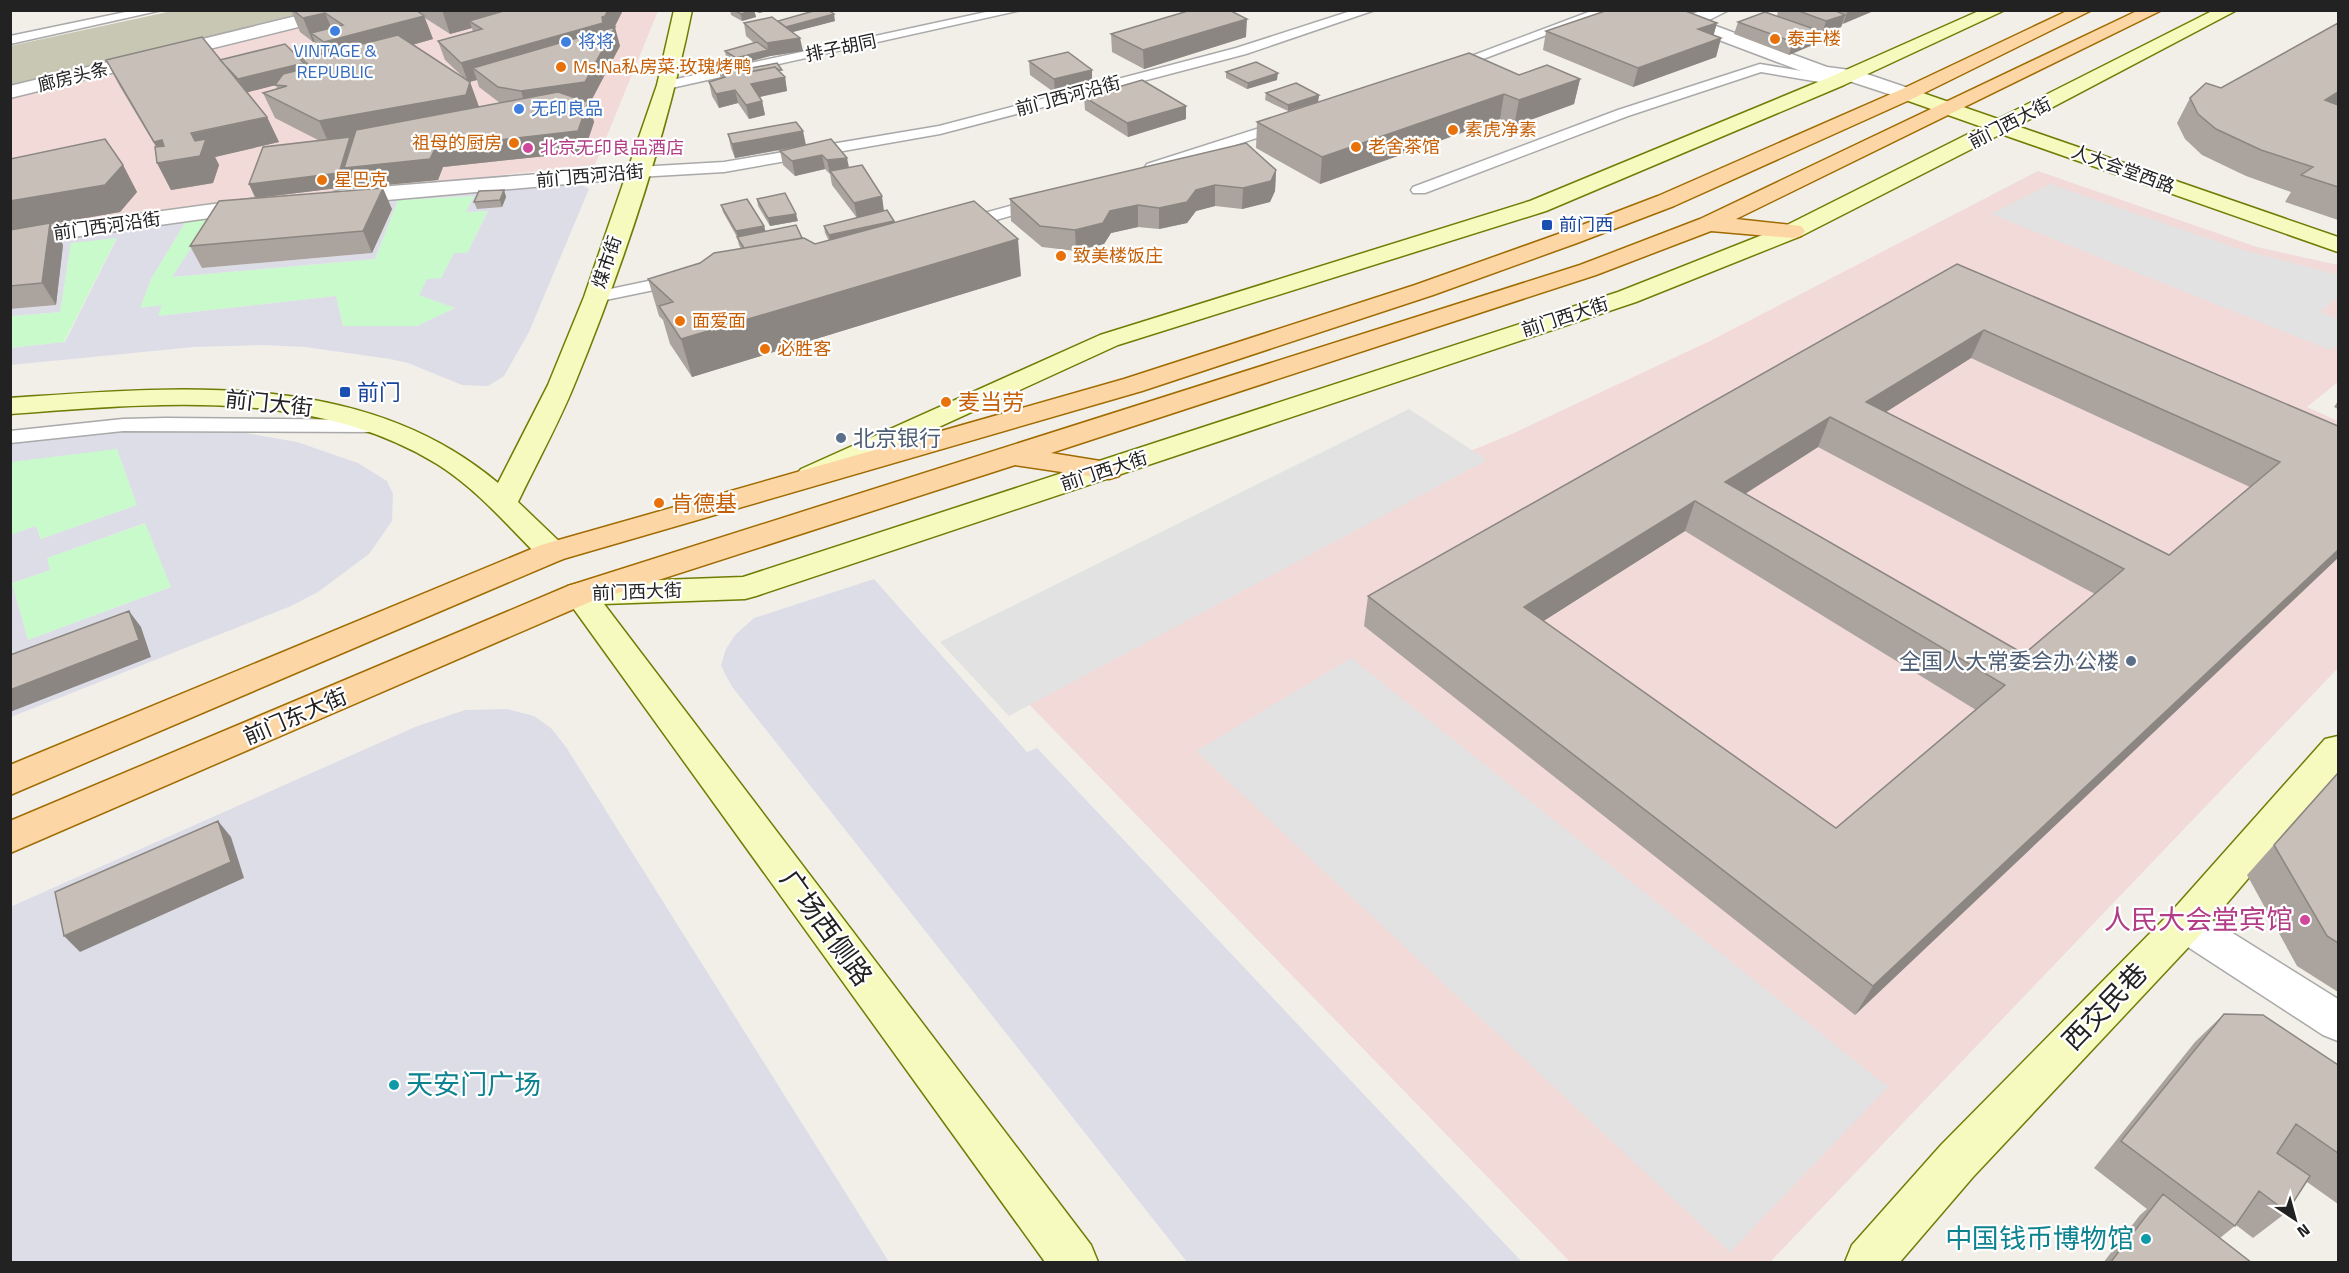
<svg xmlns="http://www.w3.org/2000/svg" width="2349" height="1273" font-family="'Titillium Web','Noto Sans SC',sans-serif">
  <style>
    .commercial { fill: #f2dad9 }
    .construction { fill: #c7c7b4 }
    .park { fill: #c8facc }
    .parking { fill: #e2e2e2 }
    .plaza { fill: #dddde8; fill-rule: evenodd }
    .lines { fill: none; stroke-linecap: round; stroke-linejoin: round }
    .lane-casing { stroke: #a9a9a9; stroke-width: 3 }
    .street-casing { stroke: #a9a9a9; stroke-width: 3 }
    .secondary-casing { stroke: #707d05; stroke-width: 3 }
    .primary-casing { stroke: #a06b00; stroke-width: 3 }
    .lane { fill: #fff; fill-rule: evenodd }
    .street { fill: #fff; fill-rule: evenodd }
    .secondary { fill: #f7fabf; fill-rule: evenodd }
    .primary { fill: #fcd6a4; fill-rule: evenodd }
    .wall { fill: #aba49e; fill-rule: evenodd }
    .shaded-wall { fill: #8b8681 }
    .building { fill: #c7bfb8; stroke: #8b8681; stroke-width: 1.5; fill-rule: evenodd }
    .shop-dot { fill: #3f7fe0; stroke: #fff; stroke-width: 2 }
    .food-dot { fill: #e8710a; stroke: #fff; stroke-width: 2 }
    .hotel-dot { fill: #d1479c; stroke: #fff; stroke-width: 2 }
    .transit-dot { fill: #1a4fb4; stroke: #fff; stroke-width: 2 }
    .service-dot { fill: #5c6f8a; stroke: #fff; stroke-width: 2 }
    .culture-dot { fill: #0f9aa8; stroke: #fff; stroke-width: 2 }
    .labels { text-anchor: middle; stroke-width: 4.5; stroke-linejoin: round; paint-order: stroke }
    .far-food-label { font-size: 18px; fill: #c56008; stroke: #fff; text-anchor: start }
    .far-shop-label { font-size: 18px; fill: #366cbe; stroke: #fff; text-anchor: start }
    .far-street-label { font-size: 18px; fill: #222; stroke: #fff }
    .far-hotel-label { font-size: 18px; fill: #b23c85; stroke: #fff; text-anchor: start }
    .far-transit-label { font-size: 18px; fill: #164399; stroke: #fff; text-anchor: start }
    .transit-label { font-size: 22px; fill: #164399; stroke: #fff; text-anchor: start }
    .food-label { font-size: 22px; fill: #c56008; stroke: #fff; text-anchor: start }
    .street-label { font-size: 22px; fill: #222; stroke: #fff }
    .service-label { font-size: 22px; fill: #4e5e75; stroke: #fff; text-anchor: start }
    .near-hotel-label { font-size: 27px; fill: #b23c85; stroke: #fff; text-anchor: end }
    .near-street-label { font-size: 27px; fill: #222; stroke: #fff }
    .near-culture-label { font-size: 27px; fill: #0d838f; stroke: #fff; text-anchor: start }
  </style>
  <rect width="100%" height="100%" fill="#f2efe9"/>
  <path class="commercial" d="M353 11H658L595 165 120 216 11 235 10 94Z
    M2038 171 2257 247 2338 265V382L2307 407 2338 421V668L1770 1262H1570L1020 695 1463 454 1514 433 1712 340Z"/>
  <path class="construction" d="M172 11H329L11 89 10 46Z"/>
  <path class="park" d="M474 196 466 212 488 211 467 253 454 254 441 278 420 295 455 308 417 326H343L336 296 157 316 161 306 140 308 151 279 186 221 211 218 173 277 375 259 398 200Z
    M117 237 64 342 11 348V316L60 312 71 242Z
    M117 448 137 505 41 539 36 526 11 535 10 462Z
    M146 523 171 587 28 640 12 583 50 570 46 558Z"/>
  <path class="parking" d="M2050 184 2239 249 2338 275V297L2320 312 2338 319V345L2330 350 1991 214Z
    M1409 409 1487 460 1009 716 940 642Z
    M1351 658 1888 1087 1730 1252 1196 751Z"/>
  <path class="plaza" d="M578 183 589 189 529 332 504 376 488 386 462 385 408 363 390 359 305 347 262 345 194 347 11 365V348L65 342 117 238 71 243 60 312 11 316V309L56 305 48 237 290 204ZM474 196 466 212 488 211 467 253H454L441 278 427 279 419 295 455 308 417 326H343L336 296 158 316 162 305 140 308 151 279 186 221 210 219 172 277 375 259 398 200ZM392 209 372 253 202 268Z
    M148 429 229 430 297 442 358 463 387 481 393 494 392 521 369 554 318 592 291 606 11 717 10 535 36 526 41 539 137 505 117 449 11 462V441ZM145 523 171 587 28 640 12 583 50 570 47 558Z
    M874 579 1027 752 1037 748 1522 1262H1187L733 688 725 674 721 665 726 649 735 635 754 618Z
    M507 709 534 716 551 728 566 747 889 1262H11L10 907 415 727 465 710Z"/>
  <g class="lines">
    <defs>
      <path id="lane" d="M135 10H162L10 44V36Z
        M995 10H1021L667 89 660 85 667 81Z
        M1354 10H1375L1246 54 940 134 724 172 638 177 630 172 638 167 724 162 939 126 1236 48Z
        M1594 10H1613L1454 70H1444L1442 67Z
        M1760 64 1837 77 1844 81 1837 85 1761 72 1628 116 1425 193H1413L1411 190 1413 187 1618 110Z
        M1288 119 1295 123 1293 126 1159 170 1153 172 1145 167 1147 164Z
        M1043 197 1051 202 1049 205 961 230 953 225 955 221Z
        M682 274 688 275 691 279 688 283 596 302 587 297 596 292Z
        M165 418 378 420 385 422 388 426 385 430 378 432 123 431 10 443V431L123 419Z"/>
      <path id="street" d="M321 10H353L351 14 10 98V86Z
        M1703 10H1729L1705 22 1827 67 1858 71 1914 90 1917 94 1907 100 1849 81 1817 77 1682 26 1679 22 1682 18Z
        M638 166 646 167 649 172 646 177 342 204 334 202 331 197 334 192 342 190Z
        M258 198 266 200 269 205 266 210 52 240 10 249V235L52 226Z
        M2185 907 2199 912 2338 999V1041L2323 1035 2171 936 2165 924 2171 912Z"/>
      <path id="secondary" d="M674 10H692C667 134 623 266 575 383 559 423 537 462 518 502L563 545 567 552 563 559 552 562 541 559C508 526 477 489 437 464 309 386 153 404 10 414V398C176 387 362 368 498 483L548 385 584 297 657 85Z
        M1981 10H2005L1844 85 1546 211 1118 345 821 481 811 484 801 481 796 475 801 469 1100 335 1530 201 1830 77Z
        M2214 10H2237L2017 126 2338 237V252L2001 134 1801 236 1636 302 756 596 745 599 604 604 1091 1245 1098 1262H1045L563 594 568 586 579 583 743 577 1618 292 1785 226 1982 127 1900 98 1897 94 1900 90H1914L1998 119Z
        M2338 736V773L2199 936 1973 1177 1900 1262H1845L1852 1245 1941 1145 2171 912 2325 739Z"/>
      <path id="primary" d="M2069 10H2092L1914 98 1674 206 1577 243 1433 295 1142 391 563 559 10 795V765L541 545 1124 379 1415 285 1561 233 1658 196 1900 90Z
        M2139 10H2162L1736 219 1801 226 1805 231 1801 236 1793 238 1711 231 1596 275 1051 453 1119 464 1123 470 1119 476 1109 479 1015 465 590 602 10 853V821L568 586 1580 265 1700 219Z"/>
    </defs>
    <use href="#lane" class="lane-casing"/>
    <use href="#street" class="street-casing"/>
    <use href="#secondary" class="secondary-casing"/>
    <use href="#primary" class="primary-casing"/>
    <use href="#lane" class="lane"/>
    <use href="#street" class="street"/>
    <use href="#secondary" class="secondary"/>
    <use href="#primary" class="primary"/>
  </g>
  <path class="wall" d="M291 10H623L614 28 620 46 591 101 588 102 594 122 584 152 443 167 438 180 353 188 348 178 346 187 265 197 392 209 372 253 202 268 190 246 255 198 249 184 318 140 275 118 263 93 277 89 276 85 247 92 267 117 279 142 215 157 219 165 213 183 171 190 157 163 156 147 119 85 106 60H220L304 62 302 59 320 54 315 42H313L300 32ZM425 18 450 34 472 28 473 32 438 41 445 60 463 77 413 45 433 39ZM477 80 479 87 500 103 479 107 470 82Z
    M730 10H771L759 13 754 11 756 17 742 21 731 15Z
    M1608 10H1699L1691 13 1717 23 1713 35 1721 38 1716 57 1633 87 1543 50 1546 31Z
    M1778 10H1876L1843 23 1841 27 1822 34 1819 33 1815 44 1789 55 1734 34 1738 22 1777 16Z
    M778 21H835L793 32 803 51 770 56 738 64 745 73 746 72V69L783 75 785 77 787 91 760 97 762 101 765 115 749 119 738 103 719 108 712 96 709 82 721 79 718 67 735 63 726 58 725 51 754 43 746 36 744 23Z
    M2338 23V220L2285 202 2291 192 2246 176 2202 155 2185 139 2177 123 2190 98 2221 88Z
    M1111 34 1246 37 1144 69 1112 52Z
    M1029 61 1092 70V83L1055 93 1030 75Z
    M1226 72 1277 80 1247 89 1226 78Z
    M1519 75 1580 79 1574 104 1514 126 1500 119 1320 184 1256 148 1257 122Z
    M1266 93 1319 95 1318 102 1288 111 1265 100Z
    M1084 97 1186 119 1128 137 1085 110Z
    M728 134 806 145 849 167 884 211 894 221 895 223 1021 276 692 377 670 344 663 320 659 316 648 279 700 263 741 249 739 245 737 237 723 212 721 205 764 226 765 232 802 238 815 244 829 241 825 233 824 226 857 218 832 185 830 174 825 169 795 176 783 165 780 151 797 147 735 158 731 148Z
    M10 159 123 165 137 192 120 212 51 224 63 245 56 305 10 309Z
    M1276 170 1275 191 1270 202 1242 209 1215 206 1196 211 1187 223 1159 229 1138 227 1111 233 1104 244 1076 251 1042 247 1011 221 1010 199Z
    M504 190 506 197 502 207 477 209 474 202Z
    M757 199 798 221 770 226 758 206Z
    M1957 264 2338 426 1855 1015 1364 626 1368 596ZM1971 358 2250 487 2169 555 1886 412ZM1818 447 2095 594 2024 654 1745 494ZM1685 531 1976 710 1836 828 1543 621Z
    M2338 401V409L2334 407Z
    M2338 773V992L2297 966 2247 875Z
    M2224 1014 2338 1065V1204L2307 1182 2287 1212 2253 1238 2236 1225 2220 1238 2252 1263H2103L2140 1215 2147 1209 2094 1168 2195 1042Z"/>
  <path class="shaded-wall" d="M442 10H523L469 21 472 28 450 34Z
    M608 10H623L611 34 615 27 620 46 591 101 588 102 594 122 584 152 443 167 438 180 353 188 348 178 346 187 256 198 249 184 330 146 319 121 470 82 479 107 436 147 527 111 521 91 473 68 477 80 468 82 461 63 602 17Z
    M754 10 756 17 742 21 741 14Z
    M759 10H771L759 13Z
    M1686 10H1699L1684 16Z
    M1848 10H1876L1843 24Z
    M325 13 335 36 311 33 315 42H313L303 18Z
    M834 14 835 21 785 34 784 27Z
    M1845 15 1841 27 1822 34 1826 21Z
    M424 16 433 39 334 66 324 42Z
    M1247 19 1246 37 1144 69 1143 50Z
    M1717 23 1712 41 1721 38 1716 57 1633 87 1638 68 1698 29Z
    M1820 31 1815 44 1789 55 1793 42Z
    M800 38 803 51 770 56 737 65 736 58 768 50 767 43Z
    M304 63 310 76 245 93 238 79Z
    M1092 70V83L1055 93 1054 79Z
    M1278 73 1277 80 1247 89 1248 83Z
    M785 77 787 91 754 98 751 84Z
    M1580 79 1574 104 1514 126 1519 100Z
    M735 90 738 103 719 108 716 94Z
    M2338 92V108L2325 100Z
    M1504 94 1500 119 1320 184 1322 157Z
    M1319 95 1318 102 1288 111V105Z
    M762 101 765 115 749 119 746 105Z
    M1186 106V119L1128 137 1127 123Z
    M267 117 279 142 215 157 219 165 213 183 171 190 157 163 164 162 154 142Z
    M803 131 806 145 735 158 732 144Z
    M822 155 825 169 795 176 792 161Z
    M847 158 850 172 830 171V174L827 160Z
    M123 165 137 192 120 212 51 224 63 245 56 305 10 232V201Z
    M1276 170 1275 191 1270 202 1242 209 1243 188Z
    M1215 185V206L1196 211 1187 223 1159 229V208L1196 190Z
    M383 188 392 209 372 253 363 231Z
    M504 190 506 197 502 207 500 200Z
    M882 196 884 211 857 218 854 203Z
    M1138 205V227L1111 233 1104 244 1076 251 1075 230 1110 211Z
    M796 214 798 221 770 226 768 218Z
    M894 221 895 228 830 243 829 235Z
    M764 226 766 233 738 238 736 231Z
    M1018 239 1021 276 692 377 681 339Z
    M1984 330 1971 358 1856 431 1866 402Z
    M1830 417 1818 447 1715 513 1725 482Z
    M1695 501 1685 531 1517 638 1524 607Z
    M2338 550V558L1855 1015 1873 986Z
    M129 611 141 627 151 657 10 712V690Z
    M218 821 231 837 244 878 80 952 64 936Z"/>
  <path class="building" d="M293 10H416L424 16 324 42 311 33 343 25 325 13 303 18Z
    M507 10H608L605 16 602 17 603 23 461 63 438 41 482 29 469 21Z
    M734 10H754L741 14Z
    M817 10H828L834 14 786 27 778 21Z
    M1191 10H1229L1247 19 1143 50 1111 34Z
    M1608 10H1683L1717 23 1698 29 1721 38 1638 68 1546 31Z
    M1796 10H1834L1845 15 1826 21Z
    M1765 12 1820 31 1793 42 1738 22Z
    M772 17 800 38 767 43 744 23Z
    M2338 23V92L2325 100 2338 105V187L2301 175 2313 167 2261 150 2216 129 2198 114 2190 98 2206 83 2221 88Z
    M615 27 585 82 521 91 498 87 473 68Z
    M398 35 470 82 466 95 319 121 263 93 287 86 275 85 283 74 311 67 302 59Z
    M202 37 267 117 191 133 195 141 206 139 200 156 157 163 155 147 164 146 162 140 154 142 106 60Z
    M757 42 768 50 736 58 725 51Z
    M285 44 304 63 238 79 220 60Z
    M1068 52 1092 70 1054 79 1029 61Z
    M1469 53 1519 75 1547 65 1580 79 1519 100 1504 94 1322 157 1257 122Z
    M1256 62 1278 73 1248 83 1226 72Z
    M737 63 745 73 775 67 785 77 751 84 762 101 746 105 735 90 716 94 709 82 725 77 718 67Z
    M777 63 782 70H779L775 67 748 72 746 69Z
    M1142 80 1186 106 1127 123 1084 97Z
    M1296 83 1319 95 1288 105 1266 93Z
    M558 92 588 102 578 131 436 147 430 159 344 168 356 130Z
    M796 122 803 131 732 144 728 134Z
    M350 137 339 173 249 184 263 147Z
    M105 139 123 165 105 185 10 201V159Z
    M831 139 847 158 827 160 822 155 792 161 780 151Z
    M1246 143 1276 170 1271 181 1243 188 1215 185 1196 190 1187 202 1159 208 1138 205 1110 211 1103 223 1075 230 1040 226 1010 199Z
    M862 165 882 196 854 203 830 171Z
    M383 188 363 231 190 246 219 201Z
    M504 190 500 200 474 202 479 191Z
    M785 193 796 214 768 218 757 199Z
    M747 199 764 226 736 231 721 205Z
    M974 201 1018 239 681 339 659 306 673 302 648 279 700 263 714 253 804 238 815 244Z
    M887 210 894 221 829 235 824 226Z
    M50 223 42 283 10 286V230Z
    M796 225 802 238 744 248 737 237Z
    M1957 264 2338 426V550L1873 986 1368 596ZM1984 330 2280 462 2169 555 1866 402ZM1830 417 2124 569 2024 654 1725 482ZM1695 501 2005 685 1836 828 1524 607Z
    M129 611 139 640 10 690V655Z
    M2338 773V943L2327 936 2274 845Z
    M218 821 231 862 64 936 55 892Z
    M2224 1014 2263 1015 2338 1065V1153L2296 1124 2277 1153 2310 1176 2287 1212 2259 1191 2235 1226 2121 1141Z
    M2163 1194 2252 1263H2110Z"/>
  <g class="shop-dot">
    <circle cx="335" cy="31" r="6"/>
    <circle cx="566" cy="42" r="6"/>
    <circle cx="519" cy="109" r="6"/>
  </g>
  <g class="food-dot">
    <circle cx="1775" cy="39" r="6"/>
    <circle cx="561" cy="67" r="6"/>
    <circle cx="1453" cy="130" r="6"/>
    <circle cx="514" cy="143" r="6"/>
    <circle cx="1356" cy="147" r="6"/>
    <circle cx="322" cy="180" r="6"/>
    <circle cx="1061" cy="256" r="6"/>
    <circle cx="680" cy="321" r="6"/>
    <circle cx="765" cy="349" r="6"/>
    <circle cx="946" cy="402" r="6"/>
    <circle cx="659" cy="503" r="6"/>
  </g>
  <g class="hotel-dot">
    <circle cx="528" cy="148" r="6"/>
    <circle cx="2305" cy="920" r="6"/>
  </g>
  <g class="transit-dot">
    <rect x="1541" y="219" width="12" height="12" rx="3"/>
    <rect x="339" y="386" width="12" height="12" rx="3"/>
  </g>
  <g class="service-dot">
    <circle cx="841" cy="438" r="6"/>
    <circle cx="2131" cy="661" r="6"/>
  </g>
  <g class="culture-dot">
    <circle cx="394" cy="1085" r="6"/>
    <circle cx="2146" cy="1239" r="6"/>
  </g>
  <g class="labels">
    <g class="far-food-label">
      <text x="1787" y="45">泰丰楼</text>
      <text x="573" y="73">Ms.Na私房菜·玫瑰烤鸭</text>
      <text x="1465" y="136">素虎净素</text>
      <text x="502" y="149" text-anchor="end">祖母的厨房</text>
      <text x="1368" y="153">老舍茶馆</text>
      <text x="334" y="186">星巴克</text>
      <text x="1073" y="262">致美楼饭庄</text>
      <text x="692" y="327">面爱面</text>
      <text x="777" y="355">必胜客</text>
    </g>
    <g class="far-shop-label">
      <text x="578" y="48">将将</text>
      <text x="335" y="57" text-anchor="middle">VINTAGE &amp;<tspan x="335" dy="21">REPUBLIC</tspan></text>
      <text x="531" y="115">无印良品</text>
    </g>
    <g class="far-street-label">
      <text transform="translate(841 48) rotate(-12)" y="6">排子胡同</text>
      <text transform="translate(73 77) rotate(-14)" y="6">廊房头条</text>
      <text transform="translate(1068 96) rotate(-15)" y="6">前门西河沿街</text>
      <text transform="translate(2010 123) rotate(-27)" y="6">前门西大街</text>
      <text transform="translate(2123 169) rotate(20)" y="6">人大会堂西路</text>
      <text transform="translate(590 176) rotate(-5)" y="6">前门西河沿街</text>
      <text transform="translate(107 226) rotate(-8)" y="6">前门西河沿街</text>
      <text transform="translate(607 262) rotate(-71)" y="6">煤市街</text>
      <text transform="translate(1565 317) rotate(-18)" y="6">前门西大街</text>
      <text transform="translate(1104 471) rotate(-18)" y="6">前门西大街</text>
      <text transform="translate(637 592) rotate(-2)" y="6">前门西大街</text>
    </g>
    <g class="far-hotel-label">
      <text x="540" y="154">北京无印良品酒店</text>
    </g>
    <g class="far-transit-label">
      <text x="1559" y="231">前门西</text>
    </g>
    <g class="transit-label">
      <text x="357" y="400">前门</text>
    </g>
    <g class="food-label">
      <text x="958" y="410">麦当劳</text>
      <text x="671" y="511">肯德基</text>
    </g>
    <g class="street-label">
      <text transform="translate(269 403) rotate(6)" y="8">前门大街</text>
      <text transform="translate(295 716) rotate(-23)" y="8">前门东大街</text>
    </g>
    <g class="service-label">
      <text x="853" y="446">北京银行</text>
      <text x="2119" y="669" text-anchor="end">全国人大常委会办公楼</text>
    </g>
    <g class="near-hotel-label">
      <text x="2293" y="929">人民大会堂宾馆</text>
    </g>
    <g class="near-street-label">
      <text transform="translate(826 928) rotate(54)" y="9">广场西侧路</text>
      <text transform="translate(2105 1007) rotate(-46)" y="9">西交民巷</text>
    </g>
    <g class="near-culture-label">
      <text x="406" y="1094">天安门广场</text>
      <text x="2134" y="1248" text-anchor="end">中国钱币博物馆</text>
    </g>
  </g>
  <rect width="2349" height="1273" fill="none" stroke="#222222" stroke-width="24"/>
  <g transform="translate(2295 1219) rotate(144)" stroke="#ffffff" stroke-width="4.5" paint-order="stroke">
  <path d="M0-4.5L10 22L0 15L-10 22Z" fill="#222222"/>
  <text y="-9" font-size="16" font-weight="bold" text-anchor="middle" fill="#222222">N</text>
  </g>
</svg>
